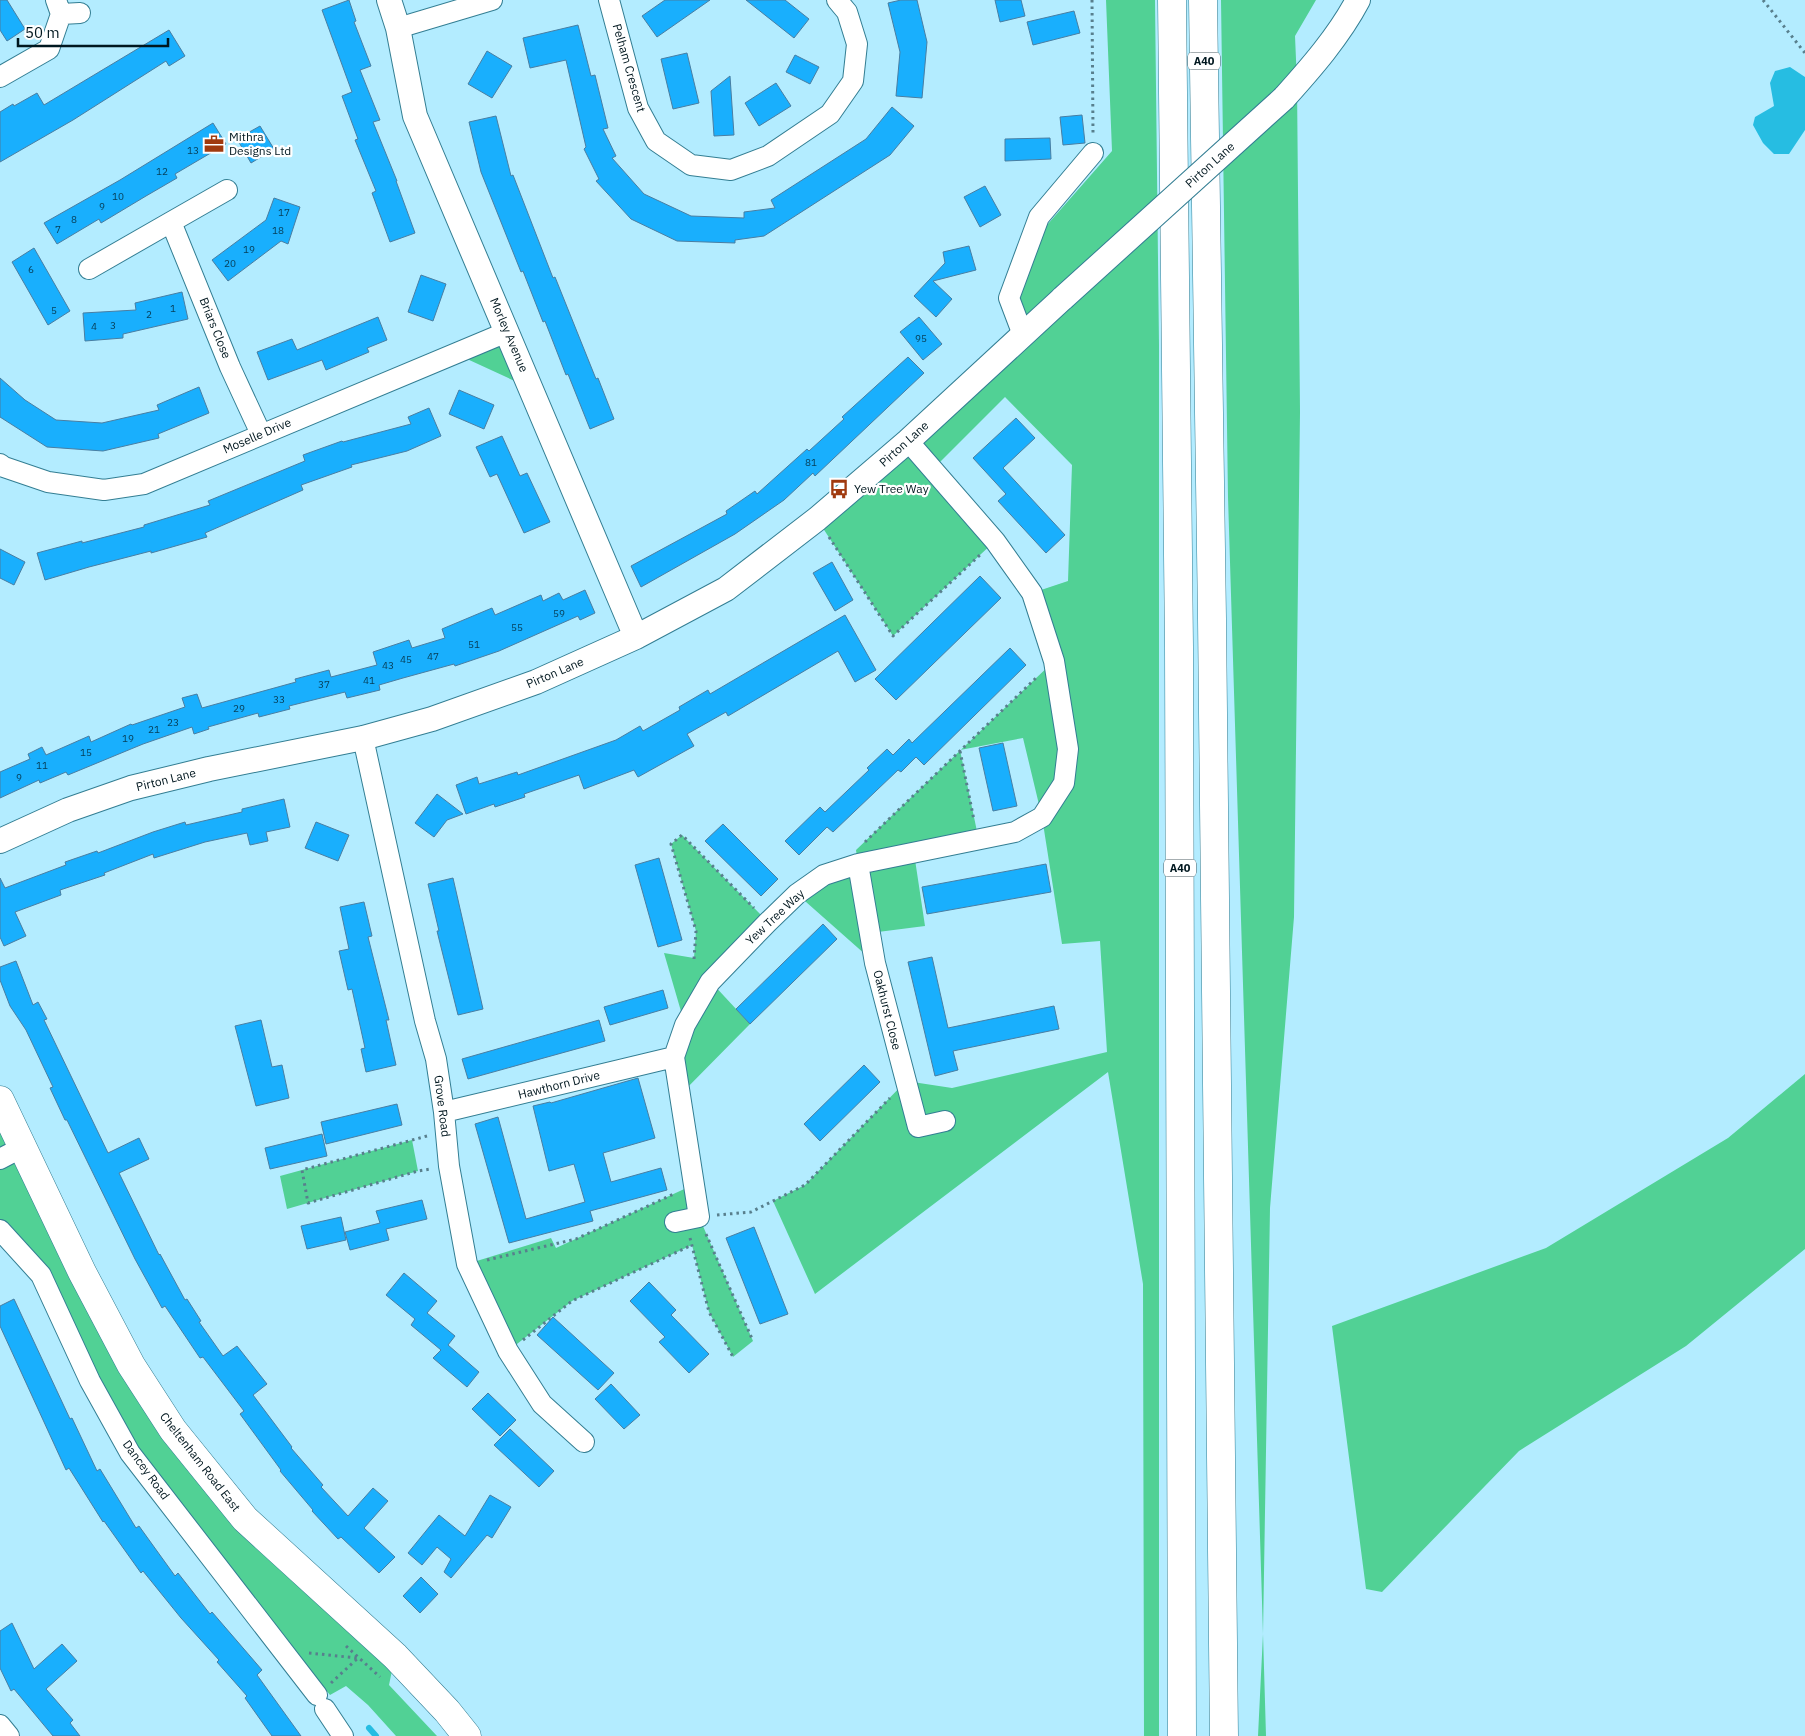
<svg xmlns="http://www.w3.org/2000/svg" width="1805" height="1736" font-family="'IBM Plex Sans',sans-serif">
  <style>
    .green { fill: #51d195 }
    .water { fill: #26bde2 }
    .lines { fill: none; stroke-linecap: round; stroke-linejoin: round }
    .stream { stroke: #26bde2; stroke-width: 6 }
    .building { fill: #19affd; stroke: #497ea2 }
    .minor-casing { stroke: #337e93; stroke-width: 22 }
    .tertiary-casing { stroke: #337e93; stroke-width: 26 }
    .secondary-casing { stroke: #337e93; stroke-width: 29 }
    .trunk-casing { stroke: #337e93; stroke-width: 29 }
    .path { stroke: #587f8d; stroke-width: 3; stroke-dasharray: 2.5 4; stroke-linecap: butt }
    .minor { stroke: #fff; stroke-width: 20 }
    .tertiary { stroke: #fff; stroke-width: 24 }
    .secondary { stroke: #fff; stroke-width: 28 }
    .trunk { stroke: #fff; stroke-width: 28 }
    .tertiary-bridge-casing { stroke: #337e93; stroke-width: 26; stroke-linecap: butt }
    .tertiary-bridge { stroke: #fff; stroke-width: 24 }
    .labels { text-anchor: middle; stroke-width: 4.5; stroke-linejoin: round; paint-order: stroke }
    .number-label { font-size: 10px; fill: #063d56 }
    .shield { fill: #fff; stroke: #4c5d62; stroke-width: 1 }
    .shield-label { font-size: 11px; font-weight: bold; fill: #00171f }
    .street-label { font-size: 12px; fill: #00171f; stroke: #fff }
    .poi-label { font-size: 12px; fill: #00171f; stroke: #fff; text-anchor: start }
  </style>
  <rect width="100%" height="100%" fill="#b3ecff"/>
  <path class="green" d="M1106 0H1155L1159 345V1736H1144L1143 1284 1108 1072 815 1294 773 1201 805 1185 906 1081 952 1088 1107 1052 1100 941 1062 944 1042 817 1023 738 960 750 979 841 914 853 925 926 870 933 875 963 797 894 858 864 856 850 1054 661 1032 593 1068 581 1072 465 1005 397 933 469 995 541 893 636 817 519 1023 335 1009 298 1047 225 1112 151Z
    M1221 0H1316L1295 36 1297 83 1300 412 1294 917 1270 1208 1263 1634 1266 1736H1258L1263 1634 1228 497Z
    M507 332 532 389 454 353Z
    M682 835 768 922 711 982 750 1024 679 1096 685 1025 664 953 694 958 696 931 671 844Z
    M1805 1074V1249L1686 1346 1519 1451 1382 1592 1366 1589 1332 1326 1546 1248 1728 1138Z
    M0 1100 173 1430 395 1656 389 1685 437 1736H396L368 1705 346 1686 330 1695 130 1453 41 1275 0 1237Z
    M412 1140 418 1171 287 1209 280 1176Z
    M693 1185 699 1217 753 1341 733 1357 709 1312 692 1245 572 1301 508 1351 467 1264 551 1238 556 1248Z"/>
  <path class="water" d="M1790 67 1805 77V130L1789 154H1774L1763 143 1753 125 1755 117 1774 106 1770 83 1775 71Z"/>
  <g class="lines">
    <path class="stream" d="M369 1728 376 1736"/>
  </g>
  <path class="building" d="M0 0H7L25 29 7 41 0 30Z
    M349 0 356 21 354 22 371 66 360 70 380 120 373 122 397 181H396L415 233 390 242 372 193 376 191 355 140 358 139 342 96 352 92 322 10Z
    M665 0H710L657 37 642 16Z
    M746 0H785L809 19 794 38Z
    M901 0H917L927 42 922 98 896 96 900 52 888 3Z
    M995 0H1021L1025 16 1000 22Z
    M1074 11 1080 33 1033 45 1027 22Z
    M578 25 591 76 595 75 608 128 603 129 616 156 612 158 644 194 691 216 744 218V212L775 208 771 200 866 139 892 107 914 126 890 155 764 236 735 240V243L677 241 631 219 596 181 599 179 584 149 586 147 566 60 530 68 523 38Z
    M169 30 185 56 169 66 166 61 73 120 0 162V112L13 104 14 106 37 93 44 105Z
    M487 51 512 66 492 98 468 84Z
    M687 53 699 103 673 109 661 59Z
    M795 55 819 67 810 84 786 72Z
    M730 76 734 135 714 136 711 91Z
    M776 83 791 106 759 126 745 103Z
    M1082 115 1085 143 1063 145 1060 117Z
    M496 116 511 176 513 175 553 278 555 277 596 379 598 378 614 419 590 429 568 374 566 375 545 321 543 322 523 271 521 272 481 172 469 122Z
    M213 123 226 144 175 174 177 178 146 196 101 223 99 219 57 244 44 223 120 180Z
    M260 126 274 149 251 163 237 139Z
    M1050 138 1051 159 1005 161V139Z
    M985 186 1001 215 980 227 964 197Z
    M274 198 300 207 288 244 281 241 228 281 212 260 266 220Z
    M969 246 976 270 933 281 952 299 936 317 914 296 945 263 943 252Z
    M34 248 70 311 48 325 12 262Z
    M421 275 446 284 433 321 408 312Z
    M182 292 188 319 123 334V338L85 341 83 313 136 310 135 303Z
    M378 317 387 340 367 348 369 352 326 370 322 360 268 380 257 352 292 339 297 350Z
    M919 317 942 344 923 360 900 332Z
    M908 357 924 373 815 476 813 473 784 500 735 534 641 587 631 566 727 514 726 511 755 491 757 494 807 449 809 451 844 419 842 417Z
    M0 378 25 400 56 420 102 423 159 410 157 405 199 387 209 413 158 434 159 438 103 451 47 447 0 417Z
    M459 390 494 405 484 429 449 414Z
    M429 408 441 436 407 451 351 465 352 467 301 485 303 490 205 533 207 537 151 553V551L89 567 45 580 37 553 82 541V543L144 527V525L210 505 208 501 305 461 303 455 342 441 343 442 411 424 408 417Z
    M1016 418 1035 438 1003 468 1065 535 1046 553 998 501 1006 494 973 458Z
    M502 436 520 476 527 473 550 522 524 533 497 474 490 477 476 447Z
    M0 549 25 562 14 585 0 578Z
    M832 562 853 600 835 611 813 573Z
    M980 576 1001 598 896 700 875 679Z
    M585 590 595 613 580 620 578 616 499 651 455 666 454 664 403 678 379 685 380 690 347 698 345 692 289 706 290 709 259 717 258 713 208 727 209 729 194 734 192 727 143 744 68 775 66 772 40 783 39 780 0 798V772L30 759 28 754 42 747 46 755 89 736 91 742 131 724 132 725 185 707 182 698 197 694 202 708 296 682 295 679 329 670 331 677 377 665 373 652 409 640 412 648 445 638 442 629 492 608 495 615 541 595 543 601 559 593 563 600Z
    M845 615 876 670 855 682 838 651 728 716 726 712 687 734 694 746 638 777 634 770 584 789 579 775 524 794 525 797 495 807 494 804 466 814 456 785 477 777 479 784 517 772 518 775 616 740 640 726 643 731 680 710 679 707 708 690 710 694Z
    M1010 648 1026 665 924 765 916 757 901 772 898 770 833 832 827 827 799 855 785 841 820 807 825 812 869 770 867 768 887 749 893 755 909 739 912 743Z
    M1003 743 1017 806 993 811 979 748Z
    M437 794 463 814 447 820 434 837 415 823Z
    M284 799 290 827 266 832 268 841 250 845 247 833 205 842 154 858 153 854 104 873 105 875 60 890 61 895 15 912 26 936 4 946 0 937V878L5 888 66 865 65 862 97 851 98 853 153 832 185 822 186 825 242 812V809Z
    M316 822 349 835 338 861 305 848Z
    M723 824 778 879 761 896 705 841Z
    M659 858 682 940 658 947 635 865Z
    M1046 864 1051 892 927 914 922 887Z
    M453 878 483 1009 458 1015 437 931H439L428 884Z
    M364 902 372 936 368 937 389 1020H386L396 1065 366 1072 361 1049 365 1048 352 989 348 990 339 951 349 949 340 907Z
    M823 924 837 939 750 1024 736 1009Z
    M932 957 948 1028 1054 1006 1059 1029 953 1051 958 1070 935 1076 908 962Z
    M16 961 33 1005 38 1002 47 1019 44 1020 108 1153 139 1138 149 1159 119 1173 159 1255 160 1254 185 1300 187 1299 201 1321 199 1322 223 1356 237 1346 267 1384 253 1395 292 1447 291 1448 323 1485 321 1487 348 1516 373 1488 388 1501 364 1528 395 1557 379 1573 341 1537 338 1539 312 1511 313 1510 280 1471 281 1470 240 1414 244 1411 203 1357 200 1358 165 1306 162 1308 135 1259 67 1120H65L50 1088 53 1087 26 1030 10 1006 0 980V967Z
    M663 990 668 1008 610 1025 604 1007Z
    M261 1020 272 1067 282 1065 289 1098 256 1106 235 1026Z
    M599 1020 605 1041 468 1079 462 1059Z
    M864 1065 880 1082 820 1141 804 1124Z
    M638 1078 655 1138 603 1153 611 1182 661 1168 667 1190 590 1211 593 1221 509 1243 475 1124 498 1117 526 1219 585 1202 574 1164 549 1171 533 1106 550 1102 551 1103Z
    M397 1104 402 1125 326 1144 321 1122Z
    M322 1134 327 1156 270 1169 265 1148Z
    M422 1200 427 1219 386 1229 389 1240 350 1250 345 1232 380 1223 376 1211Z
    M341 1217 346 1240 307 1249 301 1226Z
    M754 1227 788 1314 760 1324 726 1238Z
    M404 1273 437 1301 427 1313 455 1336 448 1345 479 1372 467 1387 433 1358 441 1350 411 1325 415 1319 386 1295Z
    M649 1282 676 1310 671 1315 709 1354 689 1373 659 1342 665 1337 630 1301Z
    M14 1299 70 1419 72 1418 97 1471 100 1469 136 1528 139 1526 175 1576 178 1573 210 1614 212 1612 262 1670 257 1675 301 1736H272L245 1698 247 1696 217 1662 219 1660 181 1618 143 1571 141 1573 104 1521 103 1522 69 1468 66 1470 0 1326V1306Z
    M553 1317 614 1373 598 1390 537 1335Z
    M611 1384 640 1415 624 1429 595 1399Z
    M488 1393 516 1420 500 1436 472 1409Z
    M510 1429 554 1471 539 1487 494 1445Z
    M490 1495 511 1507 492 1538 487 1535 451 1578 444 1572 451 1559 437 1547 422 1565 408 1553 439 1515 465 1536Z
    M421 1577 438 1594 420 1613 403 1596Z
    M12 1623 34 1669 62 1644 77 1661 46 1689 73 1720 70 1723 80 1736H53L14 1689 11 1691 0 1668V1631Z"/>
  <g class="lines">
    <defs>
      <path id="minor" d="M609 0 638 108 656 141 691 165 731 170 768 156 830 114 853 81 857 44 847 12 837 0
        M61 14 80 13
        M398 28 492 0
        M0 77 49 49 61 14 56 0
        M171 222 227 190
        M89 269 171 222 230 367 261 434
        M1023 335 1009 298 1039 217 1093 153
        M0 464 4 467 48 482 104 490 144 484 507 332
        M363 738 425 1021 436 1059 444 1112 449 1166 467 1264 508 1351 542 1404 584 1442
        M858 864 875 963 918 1127 945 1121
        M444 1112 674 1057
        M0 1159 21 1148
        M675 1222 699 1217 674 1057 685 1025 710 982 768 922 797 894 824 875 858 864 1015 832 1042 817 1064 783 1068 749 1054 661 1032 593 995 541 908 441
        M0 1230 41 1275 90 1381 130 1453 317 1695
        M325 1709 343 1736
        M0 1725 9 1736"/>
      <path id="tertiary" d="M389 0 398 28 415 116 636 637
        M1284 98C1311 68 1339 36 1358 0
        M0 841 68 810 131 788 209 769 363 738 432 719 536 682 636 637 726 589 817 519 908 441 1063 298"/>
      <path id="secondary" d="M0 1100 82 1272 131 1365 173 1430 245 1519 395 1656 447 1711 467 1736"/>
      <path id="trunk" d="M1172 0 1179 647 1182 1736
        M1203 0 1212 619 1224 1736"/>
    </defs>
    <use href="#minor" class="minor-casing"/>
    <use href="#tertiary" class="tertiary-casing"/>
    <use href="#secondary" class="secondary-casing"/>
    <use href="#trunk" class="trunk-casing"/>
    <path class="path" d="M1092 0 1093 134
      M1763 0 1805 53
      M829 537 893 636 981 554
      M960 751 974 820
      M865 842 1037 677
      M694 959 696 931 671 844 682 835 754 908
      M427 1136 302 1170 308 1203 418 1171 431 1169
      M717 1215 751 1212 805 1185 890 1098
      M706 1234 753 1341
      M690 1238 709 1312 733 1357
      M487 1260 576 1239 676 1193
      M523 1340 572 1301 692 1245
      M346 1646 380 1677
      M309 1653 357 1658
      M331 1683 358 1658"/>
    <use href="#minor" class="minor"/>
    <use href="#tertiary" class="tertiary"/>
    <use href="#secondary" class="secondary"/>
    <use href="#trunk" class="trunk"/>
    <defs>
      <path id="tertiary-bridge" d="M1063 298 1284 98"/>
    </defs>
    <use href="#tertiary-bridge" class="tertiary-bridge-casing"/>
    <use href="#tertiary-bridge" class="tertiary-bridge"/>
  </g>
  <defs>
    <symbol id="office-bare" viewBox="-9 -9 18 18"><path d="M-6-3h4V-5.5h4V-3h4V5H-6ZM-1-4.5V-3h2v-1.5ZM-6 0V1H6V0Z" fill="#a03a0f" stroke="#fff" stroke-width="2.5" paint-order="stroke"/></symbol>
    <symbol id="bus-bare" viewBox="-9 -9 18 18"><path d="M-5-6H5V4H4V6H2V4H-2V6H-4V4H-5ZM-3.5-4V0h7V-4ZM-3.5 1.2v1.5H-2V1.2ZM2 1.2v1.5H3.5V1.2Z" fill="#a03a0f" stroke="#fff" stroke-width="2.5" paint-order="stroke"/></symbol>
  </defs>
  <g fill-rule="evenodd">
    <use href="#office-bare" x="200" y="130" width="28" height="28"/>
    <use href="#bus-bare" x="825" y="475" width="28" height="28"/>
  </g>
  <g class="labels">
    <g class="number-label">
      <text x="193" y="154">13</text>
      <text x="162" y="175">12</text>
      <text x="118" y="200">10</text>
      <text x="102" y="210">9</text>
      <text x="284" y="216">17</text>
      <text x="74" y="223">8</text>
      <text x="58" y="233">7</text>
      <text x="278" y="234">18</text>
      <text x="249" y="253">19</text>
      <text x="230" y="267">20</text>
      <text x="31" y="273">6</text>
      <text x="173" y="312">1</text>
      <text x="54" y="314">5</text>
      <text x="149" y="318">2</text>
      <text x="113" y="329">3</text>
      <text x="94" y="330">4</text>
      <text x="921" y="342">95</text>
      <text x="811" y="466">81</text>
      <text x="559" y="617">59</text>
      <text x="517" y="631">55</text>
      <text x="474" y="648">51</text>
      <text x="433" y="660">47</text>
      <text x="406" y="663">45</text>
      <text x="388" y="669">43</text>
      <text x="369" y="684">41</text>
      <text x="324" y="688">37</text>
      <text x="279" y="703">33</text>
      <text x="239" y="712">29</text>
      <text x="173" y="726">23</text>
      <text x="154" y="733">21</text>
      <text x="128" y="742">19</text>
      <text x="86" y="756">15</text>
      <text x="42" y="769">11</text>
      <text x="19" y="781">9</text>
    </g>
    <g class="shield">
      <rect x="1188" y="52.5" width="32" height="17" rx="4"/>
      <rect x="1164" y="859.5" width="32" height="17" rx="4"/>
    </g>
    <g class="shield-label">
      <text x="1204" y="65">A40</text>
      <text x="1180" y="872">A40</text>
    </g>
    <g class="street-label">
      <text transform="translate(629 68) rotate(74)" y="4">Pelham Crescent</text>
      <text transform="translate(1210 165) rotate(-42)" y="4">Pirton Lane</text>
      <text transform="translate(215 328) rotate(68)" y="4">Briars Close</text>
      <text transform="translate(509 335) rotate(67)" y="4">Morley Avenue</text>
      <text transform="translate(257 436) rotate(-23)" y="4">Moselle Drive</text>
      <text transform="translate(904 444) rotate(-42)" y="4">Pirton Lane</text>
      <text transform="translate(555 673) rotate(-23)" y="4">Pirton Lane</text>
      <text transform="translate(166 780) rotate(-14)" y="4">Pirton Lane</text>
      <text transform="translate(775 917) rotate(-43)" y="4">Yew Tree Way</text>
      <text transform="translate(887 1010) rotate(76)" y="4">Oakhurst Close</text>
      <text transform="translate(559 1085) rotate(-14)" y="4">Hawthorn Drive</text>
      <text transform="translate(442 1106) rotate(83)" y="4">Grove Road</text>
      <text transform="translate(200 1462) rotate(52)" y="4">Cheltenham Road East</text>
      <text transform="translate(146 1470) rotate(54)" y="4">Dancey Road</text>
    </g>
    <g class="poi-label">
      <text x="229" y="141">Mithra<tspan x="229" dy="14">Designs Ltd</tspan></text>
      <text x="854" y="493">Yew Tree Way</text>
    </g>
  </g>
  <path d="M18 38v8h150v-8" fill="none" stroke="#00171f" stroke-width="2.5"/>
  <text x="25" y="38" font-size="15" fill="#00171f" stroke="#ffffff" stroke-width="4" paint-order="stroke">50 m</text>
</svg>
